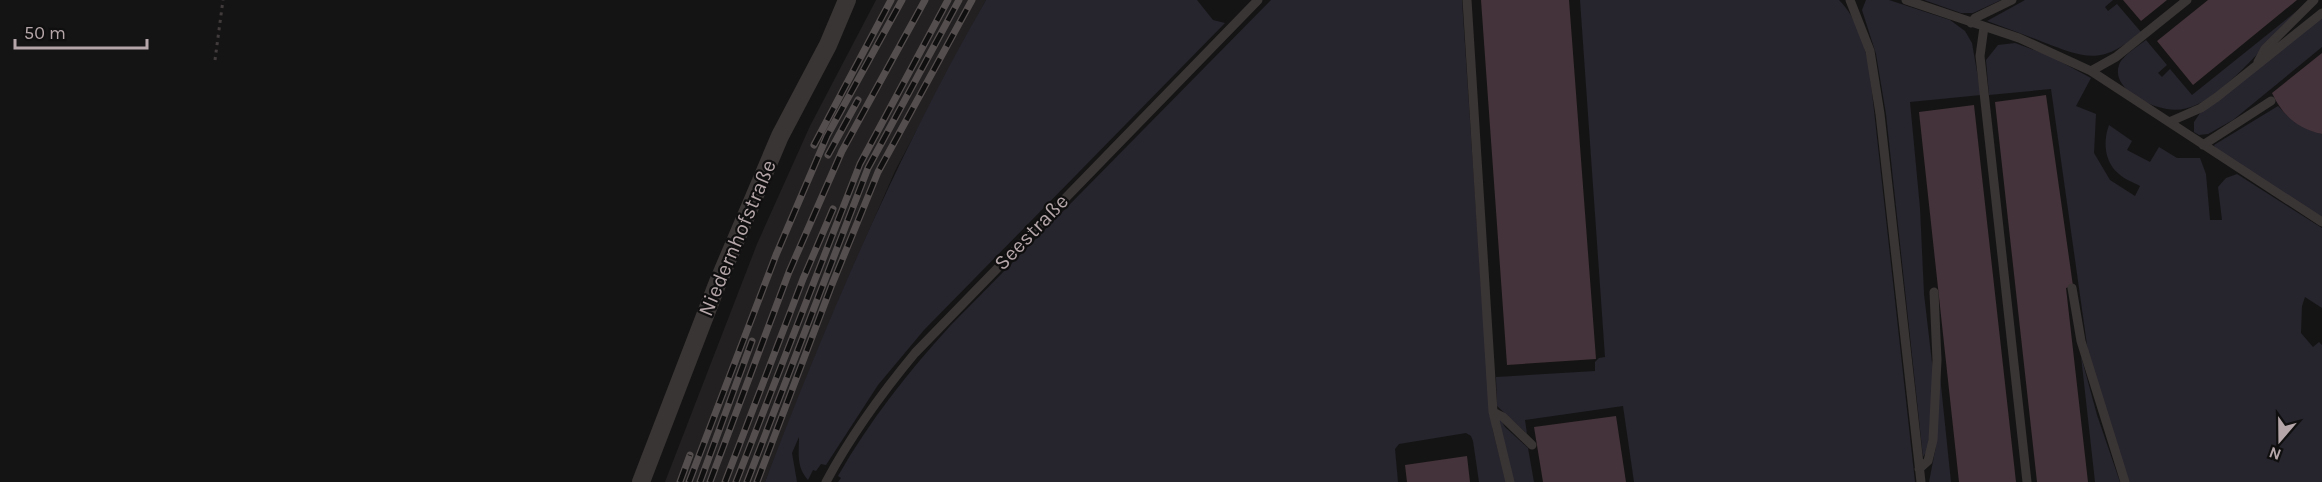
<svg xmlns="http://www.w3.org/2000/svg" width="2322" height="482" font-family="Karla,sans-serif">
  <style>
    .built { fill: #222020 }
    .green { fill: #26242d }
    .water { fill: #44333a }
    .lines { fill: none; stroke-linecap: round; stroke-linejoin: round }
    .path { stroke: #413b3c; stroke-width: 3; stroke-dasharray: 3 4.5; stroke-linecap: butt }
    .service { stroke: #3a3535; stroke-width: 9 }
    .minor { stroke: #3a3535; stroke-width: 18 }
    .rail-casing { stroke: #554e4f; stroke-width: 7 }
    .rail { stroke: #100f0f; stroke-width: 4.5; stroke-dasharray: 14; stroke-linecap: butt }
    .labels { text-anchor: middle; stroke-width: 4.5; stroke-linejoin: round; paint-order: stroke }
    .street-label { font-size: 21px; fill: #b5a6a9; stroke: #100f0f }
  </style>
  <rect width="100%" height="100%" fill="#151414"/>
  <path class="built" d="M876 0H986L895 171 840 297 765 482H665L757 244 810 126Z"/>
  <path class="green" d="M986 0H1197L1213 20 1225 23 924 330 878 385 826 465 821 464 816 471 813 470 808 480C796 467 799 453 799 437L792 453 797 482H765C828 317 898 153 986 0Z
    M1271 0H1462L1489 405 1493 431 1506 482H1479L1473 441 1471 436 1466 433 1399 444 1395 449 1398 482H838L841 478 838 476C870 420 908 372 951 325Z
    M1580 0H1839C1857 18 1863 41 1869 65L1915 482H1634L1623 406 1525 420 1527 434 1497 406 1496 377 1595 371V362L1599 358 1605 357Z
    M1866 0H1889L1950 20 1965 31 1972 43 1981 95 1910 102 1920 208 1924 294 1933 371 1929 438 1928 449 1923 457 1886 114 1876 54 1862 10Z
    M1924 0H2001L1973 13H1961Z
    M2025 0H2113L2105 7 2108 11 2117 4 2141 32C2102 65 2087 59 2043 42 2025 35 2006 28 1987 21Z
    M2298 10C2272 37 2230 89 2198 104 2188 109 2177 111 2167 109 2147 106 2111 88 2119 65 2122 56 2138 46 2146 40L2167 65 2158 73 2162 77 2170 69 2192 95Z
    M2322 17V47L2233 120 2208 134 2199 135 2194 132V122L2200 113Z
    M2015 43 2050 56 2091 78 2076 106 2096 114 2094 153 2110 180 2135 196 2140 186C2133 182 2124 179 2119 174 2104 162 2103 141 2109 125L2132 141 2127 150 2150 162 2159 147 2177 158H2200L2206 174 2210 220H2222L2218 187 2226 178 2237 174 2322 228V308L2305 297 2302 306 2301 333 2313 347 2319 342 2322 345V482H2129L2088 352 2051 89 1989 95 1986 60 1998 45Z
    M2278 106C2290 119 2304 130 2322 134V218L2216 149 2214 145Z
    M2081 356 2097 415 2120 482H2095Z
    M1940 376 1951 482H1929L1936 446Z
    M1499 420H1501L1505 427 1528 448 1534 482H1513Z"/>
  <path class="water" d="M1481 0H1569L1596 359 1507 365Z
    M2123 0H2167L2141 21Z
    M2208 0H2297L2193 85 2157 41Z
    M2322 53V134C2298 129 2282 115 2272 93Z
    M2046 95 2073 286 2066 288 2088 482H2037L1995 102Z
    M1974 105 2016 482H1959L1919 112Z
    M1616 416 1626 482H1543L1534 427Z
    M1467 456 1470 482H1407L1405 465Z"/>
  <g class="lines">
    <path class="path" d="M215 60 223 0"/>
    <path class="service" d="M1467 0 1493 412 1510 482
      M1850 0 1870 51 1880 114 1921 482
      M1906 0 2019 38 2091 71 2322 222
      M1971 23 1975 18 2012 0
      M1984 27 1980 56 2027 482
      M2258 62 2265 49 2314 0
      M2091 71 2116 57 2187 0
      M2169 122 2201 108 2217 97 2322 13
      M2203 145 2271 101
      M2072 288 2081 341 2125 482
      M1493 412 1503 417 1532 445
      M1919 469 1928 461 1933 440 1937 360 1934 292
      M826 482C851 435 881 394 915 353L1258 0"/>
    <path class="minor" d="M641 482 718 282 780 136 828 45 847 0"/>
    <defs>
      <path id="rail" d="M814 145 891 0
        M828 155 858 100
        M680 482 690 455
        M689 482 776 255 827 136 902 0
        M700 482 752 341
        M710 482 789 272 842 151 925 0
        M725 482 803 279 833 209
        M736 482 860 164 948 0
        M747 482 868 168 959 0
        M757 482 831 287 878 172 972 0"/>
    </defs>
    <use href="#rail" class="rail-casing"/>
    <use href="#rail" class="rail"/>
  </g>
  <g class="labels">
    <g class="street-label">
      <text transform="translate(1031 232) rotate(-46)" y="7">Seestraße</text>
      <text transform="translate(737 238) rotate(-67)" y="7">Niedernhofstraße</text>
    </g>
  </g>
  <g transform="translate(2280 440) rotate(200)" stroke="#100f0f" stroke-width="4.5" paint-order="stroke">
  <path d="M0-4.5L10 22L0 15L-10 22Z" fill="#b5a6a9"/>
  <text y="-9" font-size="16" font-weight="bold" text-anchor="middle" fill="#b5a6a9">N</text>
  </g>
  <path d="M15 39v9h132v-9" fill="none" stroke="#b5a6a9" stroke-width="3"/>
  <text x="24" y="39" font-size="18" fill="#b5a6a9" stroke="#100f0f" stroke-width="4.5" paint-order="stroke">50 m</text>
</svg>
